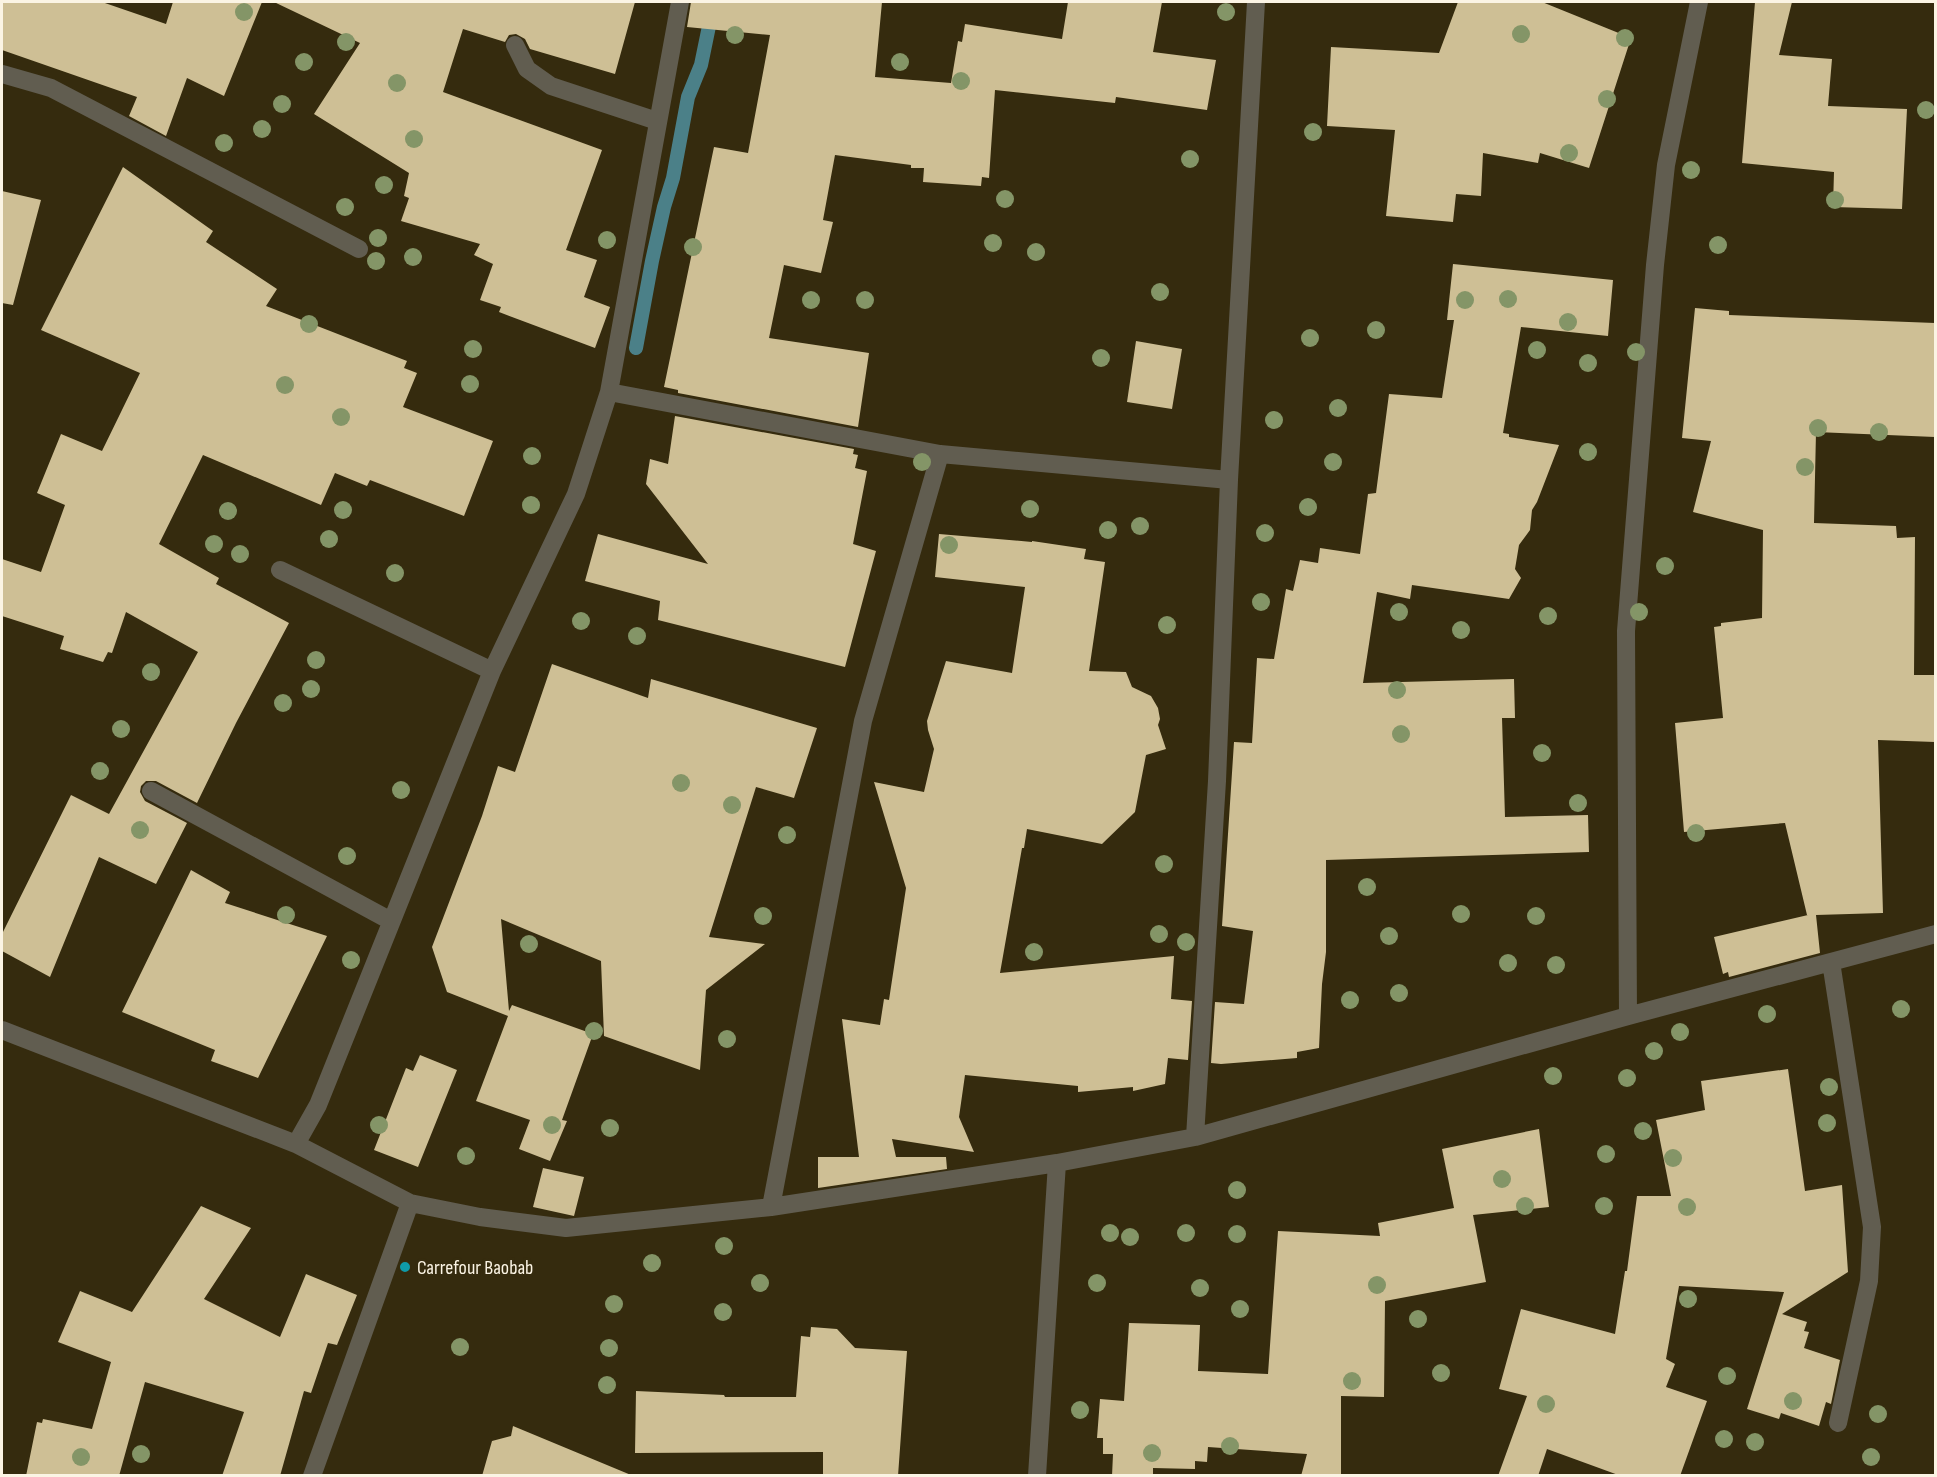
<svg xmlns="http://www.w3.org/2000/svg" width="1937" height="1477" font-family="'Sofia Sans Condensed',sans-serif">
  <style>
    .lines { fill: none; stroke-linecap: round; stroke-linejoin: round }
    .stream { stroke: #4b8088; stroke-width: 14 }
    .building { fill: #cebf95 }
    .street { stroke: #615d50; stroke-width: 18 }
    .tree { fill: #849567 }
    .culture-dot { fill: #0f9aa8; stroke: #352b0e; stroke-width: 2 }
    .labels { text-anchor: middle; stroke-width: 6; stroke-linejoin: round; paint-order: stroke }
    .poi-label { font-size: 20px; fill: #fbf4e4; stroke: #352b0e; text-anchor: start }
  </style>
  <rect width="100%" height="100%" fill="#352b0e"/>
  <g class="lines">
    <path class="stream" d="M636 348 652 261 664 207 673 178 688 97 701 65 714 2"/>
  </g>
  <path class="building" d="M2 2H102L166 24 173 2H262L224 96 187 78 166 136 129 116 137 97 2 50Z
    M274 2H635L615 74 530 49 525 39 516 34 509 35 505 42 463 29 443 92 602 150 566 250 597 260 584 297 610 307 595 348 499 312 501 307 480 300 493 264 474 255 480 244 401 221 409 198 404 196 409 173 314 114 360 43Z
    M691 2H882L875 77 951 83 958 41 962 42 965 24 1062 39 1068 2H1162L1153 52 1216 60 1207 110 1116 97 1115 103 995 90 989 178 982 177 981 186 923 182 924 168H911V165L835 155 823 220 833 222 821 273 784 265 769 338 869 353 858 427 678 393V390L664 387 714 147 748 153 770 35 687 27Z
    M1458 2H1542L1631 38 1589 168 1540 153 1538 163 1483 153 1481 196 1456 194 1453 222 1386 216 1395 130 1327 126 1331 47 1439 53Z
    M1755 2H1792L1779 55 1832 59 1828 106 1907 109 1902 209 1833 207 1834 172 1742 163Z
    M123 167 213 231 206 242 277 289 266 306 407 361 404 368 417 373 403 407 493 441 464 516 370 480 367 486 335 473 321 505 203 455 159 544 219 578 216 584 289 623 236 723 197 803 156 781H146L141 786 140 792 145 801 187 823 156 884 99 857 50 977 2 951V934L71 795 109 814 198 652 126 612 112 653 108 652 103 662 60 649 64 636 2 616V559L41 572 65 505 37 493 61 434 102 451 140 373 41 330Z
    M2 191 41 200 13 305 2 303Z
    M1453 264 1613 280 1608 336 1521 327 1503 433 1509 434V437L1559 445 1537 502 1532 510 1530 530 1519 545 1515 569 1521 578 1509 599 1412 585 1410 599 1377 592 1363 683 1514 679 1515 718H1502L1505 817 1588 815 1589 852 1326 860V952L1322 984 1319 1048 1297 1052V1058L1221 1064 1211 1063 1215 1002 1244 1004 1253 931 1222 926 1234 742 1252 743 1257 658 1274 659 1286 589 1293 591 1300 560 1318 563 1320 548 1360 554 1368 494 1376 493 1389 394 1442 398 1454 320H1447Z
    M1695 308 1729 311V315L1935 323V437L1816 432 1814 523 1896 526 1897 538 1915 537 1914 675H1935V742L1878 740 1883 913 1816 915 1820 953 1729 977 1728 972 1723 974 1714 937 1808 915H1807L1785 823 1684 832 1675 723 1723 718 1714 627 1721 626V623L1762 618 1763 530 1693 512 1711 441 1682 438Z
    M1136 341 1182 349 1172 409 1127 402Z
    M675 416 854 449 853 454 858 455 855 468 867 471 853 544 876 551 845 667 658 620 660 601 585 581 598 534 708 564 646 484 650 459 668 464Z
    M939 534 1032 542V541L1086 549 1084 559 1105 562 1089 671 1126 672 1132 687 1151 696 1158 708 1160 719 1158 725 1166 749 1146 755 1135 812 1102 844 1027 829 1024 848H1022L1000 973 1174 956 1171 999 1192 1001 1188 1060 1168 1058 1165 1084 1133 1091V1087L1078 1092V1086L965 1075 959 1117 974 1152 892 1139 896 1157H946L947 1169 818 1188V1157H859L842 1019 880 1025 884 999 889 1000 906 888 874 782 924 792 934 749 928 730 927 721 946 661 1012 673 1025 587 935 577Z
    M552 664 648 698 651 679 817 728 794 798 756 787 709 937 765 944 706 990 700 1070 604 1036 601 961 501 919 509 1011 512 1005 593 1034 562 1120 567 1121 550 1161 519 1149 530 1120 476 1101 508 1016 447 992 432 947 482 816 498 766 515 772Z
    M191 870 230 892 225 903 327 936 258 1078 211 1061 215 1050 122 1012Z
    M420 1055 457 1070 418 1167 374 1150 406 1068 413 1071Z
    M1788 1069 1805 1191 1842 1185 1848 1272 1782 1314 1807 1322 1804 1331 1809 1332 1804 1348 1840 1360 1831 1404 1826 1402 1819 1426 1781 1413 1779 1419 1747 1409 1784 1292 1679 1286 1666 1359 1675 1364 1666 1387 1707 1401 1680 1476H1621L1547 1449 1538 1476H1498L1527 1396 1499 1389 1521 1309 1615 1334 1625 1271H1627L1637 1196H1671L1656 1120 1705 1110 1701 1081Z
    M1539 1129 1549 1207 1473 1215 1486 1282 1385 1301 1384 1397 1341 1396V1476H1301L1307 1454 1208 1447 1207 1462 1195 1461V1469L1153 1468V1476H1112L1113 1454H1103V1438H1097L1100 1399 1124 1401 1129 1323 1200 1325 1198 1371 1268 1374 1278 1231 1380 1236 1378 1223 1454 1208 1442 1149Z
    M543 1168 584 1177 574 1216 533 1207Z
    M201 1206 251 1228 204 1299 280 1337 306 1274 357 1295 337 1345 328 1343 311 1393 304 1391 280 1476H222L244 1412 145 1382 119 1476H26L37 1422 42 1423 43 1419 92 1429 111 1362 58 1342 80 1291 132 1312Z
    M811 1327 837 1329 855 1348 907 1351 898 1476H823V1452L635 1453 636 1391 724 1395 725 1397H796L801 1336 810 1337Z
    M513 1426 631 1475V1476H482L492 1441 511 1436Z"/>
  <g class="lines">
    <path class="street" d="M515 45 527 69 551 86 657 121
      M2 74 51 88 359 249
      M609 392 940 454 1229 480
      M280 570 492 671
      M151 791 391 921
      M1831 962 1872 1227 1869 1281 1838 1423
      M1628 1016 1626 631 1655 265 1666 165 1699 2
      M2 1030 296 1144 410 1203 480 1217 566 1228 771 1207 1057 1163 1195 1137 1628 1016 1936 934
      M1195 1137 1217 781 1229 480 1256 2
      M296 1144 318 1105 492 671 576 494 609 392 680 2
      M771 1207 863 721 940 454
      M312 1476 410 1203
      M1037 1476 1057 1163"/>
  </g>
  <g class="tree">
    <circle cx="244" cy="12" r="9"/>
    <circle cx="1226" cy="12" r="9"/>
    <circle cx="1521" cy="34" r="9"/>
    <circle cx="735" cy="35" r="9"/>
    <circle cx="1625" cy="38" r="9"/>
    <circle cx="346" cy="42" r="9"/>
    <circle cx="304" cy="62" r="9"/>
    <circle cx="900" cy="62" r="9"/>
    <circle cx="961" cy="81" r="9"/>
    <circle cx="397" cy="83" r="9"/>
    <circle cx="1607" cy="99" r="9"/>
    <circle cx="282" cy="104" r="9"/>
    <circle cx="1926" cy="110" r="9"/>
    <circle cx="262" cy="129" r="9"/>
    <circle cx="1313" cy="132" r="9"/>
    <circle cx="414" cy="139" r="9"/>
    <circle cx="224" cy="143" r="9"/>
    <circle cx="1569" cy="153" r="9"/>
    <circle cx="1190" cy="159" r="9"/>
    <circle cx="1691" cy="170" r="9"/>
    <circle cx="384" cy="185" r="9"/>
    <circle cx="1005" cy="199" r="9"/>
    <circle cx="1835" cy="200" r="9"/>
    <circle cx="345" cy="207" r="9"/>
    <circle cx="378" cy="238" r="9"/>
    <circle cx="607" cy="240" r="9"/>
    <circle cx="993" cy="243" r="9"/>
    <circle cx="1718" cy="245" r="9"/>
    <circle cx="693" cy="247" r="9"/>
    <circle cx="1036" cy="252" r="9"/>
    <circle cx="413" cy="257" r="9"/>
    <circle cx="376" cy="261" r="9"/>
    <circle cx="1160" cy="292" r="9"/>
    <circle cx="1508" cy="299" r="9"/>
    <circle cx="811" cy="300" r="9"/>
    <circle cx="865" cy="300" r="9"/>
    <circle cx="1465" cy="300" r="9"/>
    <circle cx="1568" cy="322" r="9"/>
    <circle cx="309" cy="324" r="9"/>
    <circle cx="1376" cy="330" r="9"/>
    <circle cx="1310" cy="338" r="9"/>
    <circle cx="473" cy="349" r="9"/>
    <circle cx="1537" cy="350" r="9"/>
    <circle cx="1636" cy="352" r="9"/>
    <circle cx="1101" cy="358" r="9"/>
    <circle cx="1588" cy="363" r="9"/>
    <circle cx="470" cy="384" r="9"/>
    <circle cx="285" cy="385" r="9"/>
    <circle cx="1338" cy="408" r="9"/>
    <circle cx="341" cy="417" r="9"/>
    <circle cx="1274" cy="420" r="9"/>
    <circle cx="1818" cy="428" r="9"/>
    <circle cx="1879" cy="432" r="9"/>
    <circle cx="1588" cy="452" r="9"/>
    <circle cx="532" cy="456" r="9"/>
    <circle cx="922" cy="462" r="9"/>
    <circle cx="1333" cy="462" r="9"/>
    <circle cx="1805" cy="467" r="9"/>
    <circle cx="531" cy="505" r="9"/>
    <circle cx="1308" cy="507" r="9"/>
    <circle cx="1030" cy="509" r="9"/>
    <circle cx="343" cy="510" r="9"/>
    <circle cx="228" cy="511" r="9"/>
    <circle cx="1140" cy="526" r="9"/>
    <circle cx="1108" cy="530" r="9"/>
    <circle cx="1265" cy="533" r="9"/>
    <circle cx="329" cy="539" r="9"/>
    <circle cx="214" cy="544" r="9"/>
    <circle cx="949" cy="545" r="9"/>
    <circle cx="240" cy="554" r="9"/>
    <circle cx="1665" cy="566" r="9"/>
    <circle cx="395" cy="573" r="9"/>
    <circle cx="1261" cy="602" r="9"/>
    <circle cx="1399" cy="612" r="9"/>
    <circle cx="1639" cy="612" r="9"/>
    <circle cx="1548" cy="616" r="9"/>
    <circle cx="581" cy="621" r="9"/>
    <circle cx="1167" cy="625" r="9"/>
    <circle cx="1461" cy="630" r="9"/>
    <circle cx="637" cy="636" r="9"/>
    <circle cx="316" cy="660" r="9"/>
    <circle cx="151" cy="672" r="9"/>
    <circle cx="311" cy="689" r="9"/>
    <circle cx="1397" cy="690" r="9"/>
    <circle cx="283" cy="703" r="9"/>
    <circle cx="121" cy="729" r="9"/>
    <circle cx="1401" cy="734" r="9"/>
    <circle cx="1542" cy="753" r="9"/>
    <circle cx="100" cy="771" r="9"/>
    <circle cx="681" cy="783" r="9"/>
    <circle cx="401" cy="790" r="9"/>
    <circle cx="1578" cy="803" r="9"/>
    <circle cx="732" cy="805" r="9"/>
    <circle cx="140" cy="830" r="9"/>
    <circle cx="1696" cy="833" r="9"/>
    <circle cx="787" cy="835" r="9"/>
    <circle cx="347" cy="856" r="9"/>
    <circle cx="1164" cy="864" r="9"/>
    <circle cx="1367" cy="887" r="9"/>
    <circle cx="1461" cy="914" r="9"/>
    <circle cx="286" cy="915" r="9"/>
    <circle cx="763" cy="916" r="9"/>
    <circle cx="1536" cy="916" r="9"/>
    <circle cx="1159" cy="934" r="9"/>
    <circle cx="1389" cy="936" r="9"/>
    <circle cx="1186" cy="942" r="9"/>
    <circle cx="529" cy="944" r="9"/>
    <circle cx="1034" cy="952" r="9"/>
    <circle cx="351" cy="960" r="9"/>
    <circle cx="1508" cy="963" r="9"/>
    <circle cx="1556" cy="965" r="9"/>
    <circle cx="1399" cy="993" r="9"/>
    <circle cx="1350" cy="1000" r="9"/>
    <circle cx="1901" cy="1009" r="9"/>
    <circle cx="1767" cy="1014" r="9"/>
    <circle cx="594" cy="1031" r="9"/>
    <circle cx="1680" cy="1032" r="9"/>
    <circle cx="727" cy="1039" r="9"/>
    <circle cx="1654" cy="1051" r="9"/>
    <circle cx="1553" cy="1076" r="9"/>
    <circle cx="1627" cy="1078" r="9"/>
    <circle cx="1829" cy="1087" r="9"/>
    <circle cx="1827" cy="1123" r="9"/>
    <circle cx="379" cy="1125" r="9"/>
    <circle cx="552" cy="1125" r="9"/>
    <circle cx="610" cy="1128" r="9"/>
    <circle cx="1643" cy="1131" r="9"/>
    <circle cx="1606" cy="1154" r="9"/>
    <circle cx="466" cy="1156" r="9"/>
    <circle cx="1673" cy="1158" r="9"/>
    <circle cx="1502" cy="1179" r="9"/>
    <circle cx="1237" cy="1190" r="9"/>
    <circle cx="1525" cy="1206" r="9"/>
    <circle cx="1604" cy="1206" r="9"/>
    <circle cx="1687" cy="1207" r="9"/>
    <circle cx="1110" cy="1233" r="9"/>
    <circle cx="1186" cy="1233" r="9"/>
    <circle cx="1237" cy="1234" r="9"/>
    <circle cx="1130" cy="1237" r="9"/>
    <circle cx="724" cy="1246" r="9"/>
    <circle cx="652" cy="1263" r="9"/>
    <circle cx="760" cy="1283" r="9"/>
    <circle cx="1097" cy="1283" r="9"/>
    <circle cx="1377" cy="1285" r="9"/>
    <circle cx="1200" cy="1288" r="9"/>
    <circle cx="1688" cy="1299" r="9"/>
    <circle cx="614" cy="1304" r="9"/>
    <circle cx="1240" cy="1309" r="9"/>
    <circle cx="723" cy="1312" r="9"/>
    <circle cx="1418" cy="1319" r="9"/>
    <circle cx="460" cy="1347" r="9"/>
    <circle cx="609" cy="1348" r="9"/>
    <circle cx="1441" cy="1373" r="9"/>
    <circle cx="1727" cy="1376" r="9"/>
    <circle cx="1352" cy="1381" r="9"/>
    <circle cx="607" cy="1385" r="9"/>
    <circle cx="1793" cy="1401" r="9"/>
    <circle cx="1546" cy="1404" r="9"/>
    <circle cx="1080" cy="1410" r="9"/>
    <circle cx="1878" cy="1414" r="9"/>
    <circle cx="1724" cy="1439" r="9"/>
    <circle cx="1755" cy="1442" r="9"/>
    <circle cx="1230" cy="1446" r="9"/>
    <circle cx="1152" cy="1453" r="9"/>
    <circle cx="141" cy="1454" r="9"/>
    <circle cx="81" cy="1457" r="9"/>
    <circle cx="1871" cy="1457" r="9"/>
  </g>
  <circle class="culture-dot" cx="405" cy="1267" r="6"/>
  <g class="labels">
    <g class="poi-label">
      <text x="417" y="1274">Carrefour Baobab</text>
    </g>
  </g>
  <rect width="1937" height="1477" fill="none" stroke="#fbf4e4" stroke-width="6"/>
</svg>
